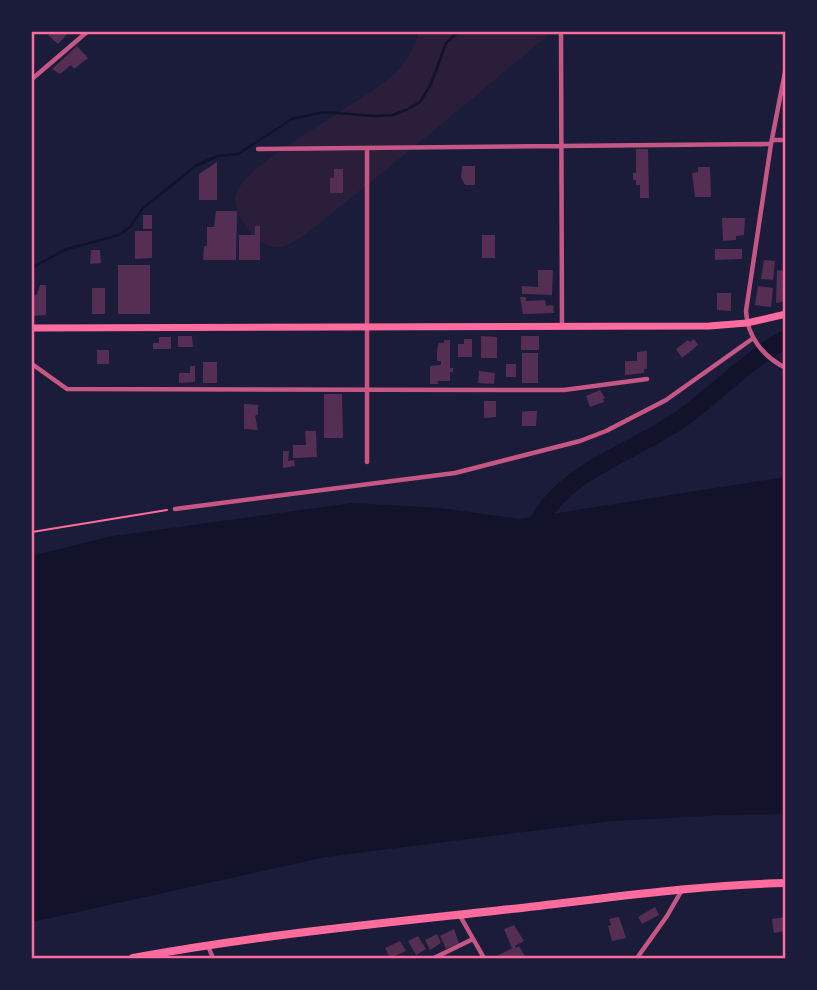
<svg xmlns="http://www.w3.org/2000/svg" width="817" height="990" font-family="'Fira Sans Condensed',sans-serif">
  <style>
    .green { fill: #2a1e3b }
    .water { fill: #12122b }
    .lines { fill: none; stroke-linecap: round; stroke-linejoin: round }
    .stream { stroke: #12122b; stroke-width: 2.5 }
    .river { stroke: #12122b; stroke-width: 18 }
    .building { fill: #542f53 }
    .path { stroke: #ff6b9d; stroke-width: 2 }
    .minor { stroke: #c65784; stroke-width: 4.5 }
    .secondary { stroke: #ff6b9d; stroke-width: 7 }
    .trunk { stroke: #ff6b9d; stroke-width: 8 }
    .neatline { fill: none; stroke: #ff6b9d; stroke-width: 2.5 }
  </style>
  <rect width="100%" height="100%" fill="#1b1b3a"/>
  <path class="green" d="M419 32H552C484 89 416 146 347 201 335 211 294 245 282 247 260 251 235 219 235 199 235 164 376 99 403 65 410 55 415 43 419 32Z"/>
  <path class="water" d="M785 477V814L723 815 612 821 326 857 32 922V556L107 537 352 503 440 508 520 519Z"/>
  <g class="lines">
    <path class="stream" d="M32 268 64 250 119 235 130 227 143 208 197 165 218 156 238 154 292 119 324 112 375 116 393 115 406 110 420 102 431 84 446 43 458 32"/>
    <path class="river" d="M534 531C559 471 634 453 684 417 718 392 749 359 786 339"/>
  </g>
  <path class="building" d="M52 32H66L68 33 58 44 48 35Z
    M77 46 88 58 74 69 71 65 60 74 52 69Z
    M636 149H648L649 198H640V185H636V180H633V173H636Z
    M217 162V200H199V174Z
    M462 166H475V185H465L461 177Z
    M698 167H710L711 197H695L692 173 698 172Z
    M334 169H343V193H330V178H334Z
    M216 211H237L236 260H203L204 246H207V227H214Z
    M143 215H152V229H143Z
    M722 218H745L744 235 736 236V240L723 241Z
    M255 226H260V260H239V235H255Z
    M135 231H152V258L135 259Z
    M482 235H495V258H482Z
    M715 249H742V259L715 260Z
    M91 250H100L101 263 90 264Z
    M764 260 775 261 773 280 761 279Z
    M118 265H150V314H118Z
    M538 270H553L552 295 522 294V286L538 287Z
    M777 270 786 271 785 301 776 303Z
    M40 285H46V315L33 316 32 297 37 294Z
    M758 286 773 288 771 307 755 305Z
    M92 288H105V314H92Z
    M717 293H731V311L717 310Z
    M520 297H526V301L545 300 546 306 553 305 554 313 523 314Z
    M178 336H192L193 347H178Z
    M481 336 497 337V358H481Z
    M521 336H539V350H521Z
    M159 337H171V349H153V343H159Z
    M464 339H472V357H458V344H464Z
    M694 339 698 345 682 358 676 349 688 340 690 342Z
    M444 340H450V368H453V372H450V381H438V384H430V366L441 365V361H437V350L439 343H444Z
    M97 350H109V364H97Z
    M647 351V369H644V373L625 375V361H637V352Z
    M522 353H538V383H522Z
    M203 362H217V383H203Z
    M506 364H516V377H506Z
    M190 366H195V382L179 383V373H190Z
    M479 371 495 373 494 384 478 383Z
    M600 390 605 398 603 399 604 402 590 407 586 396Z
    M324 394H342L343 438H324Z
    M484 401H496V417L484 418Z
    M244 404 258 405V414L255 416 258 430 244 429Z
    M527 411H537L536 426H522V412Z
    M305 431H316L317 457 293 458V445H306Z
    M283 451H289L288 461 294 460 295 466 283 468Z
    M655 907 659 915 642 924 638 917Z
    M619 917 626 938 612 941 608 926 611 925 609 919Z
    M785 917V931L774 933 772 919Z
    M514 925 524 941 515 946 516 948 519 946 526 958H498L497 956 512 948 504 929Z
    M454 929 459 943 446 949 440 936Z
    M437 934 441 943 430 950 425 940Z
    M418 936 426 949 416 955 408 941Z
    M400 941 406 951 390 958 385 948Z"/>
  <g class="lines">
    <path class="path" d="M32 532 167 510"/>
    <path class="minor" d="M561 33 562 326
      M786 67 771 144 746 311C747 336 763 357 786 368
      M32 79 87 32
      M772 140H786
      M367 148V462
      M258 149 771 144
      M32 364 67 389 564 390 647 379
      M175 509 455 473 580 441 606 431 666 400 752 339
      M459 914 484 958
      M208 946 213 958
      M434 958 473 939
      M637 958 667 916 682 890"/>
    <path class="secondary" d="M32 328 709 326 747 323 786 314"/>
    <path class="trunk" d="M133 958C258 935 385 923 511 909 602 899 694 885 786 883"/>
  </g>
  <rect width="817" height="990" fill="none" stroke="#1b1b3a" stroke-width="66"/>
  <rect x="33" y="33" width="751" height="924" class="neatline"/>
</svg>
